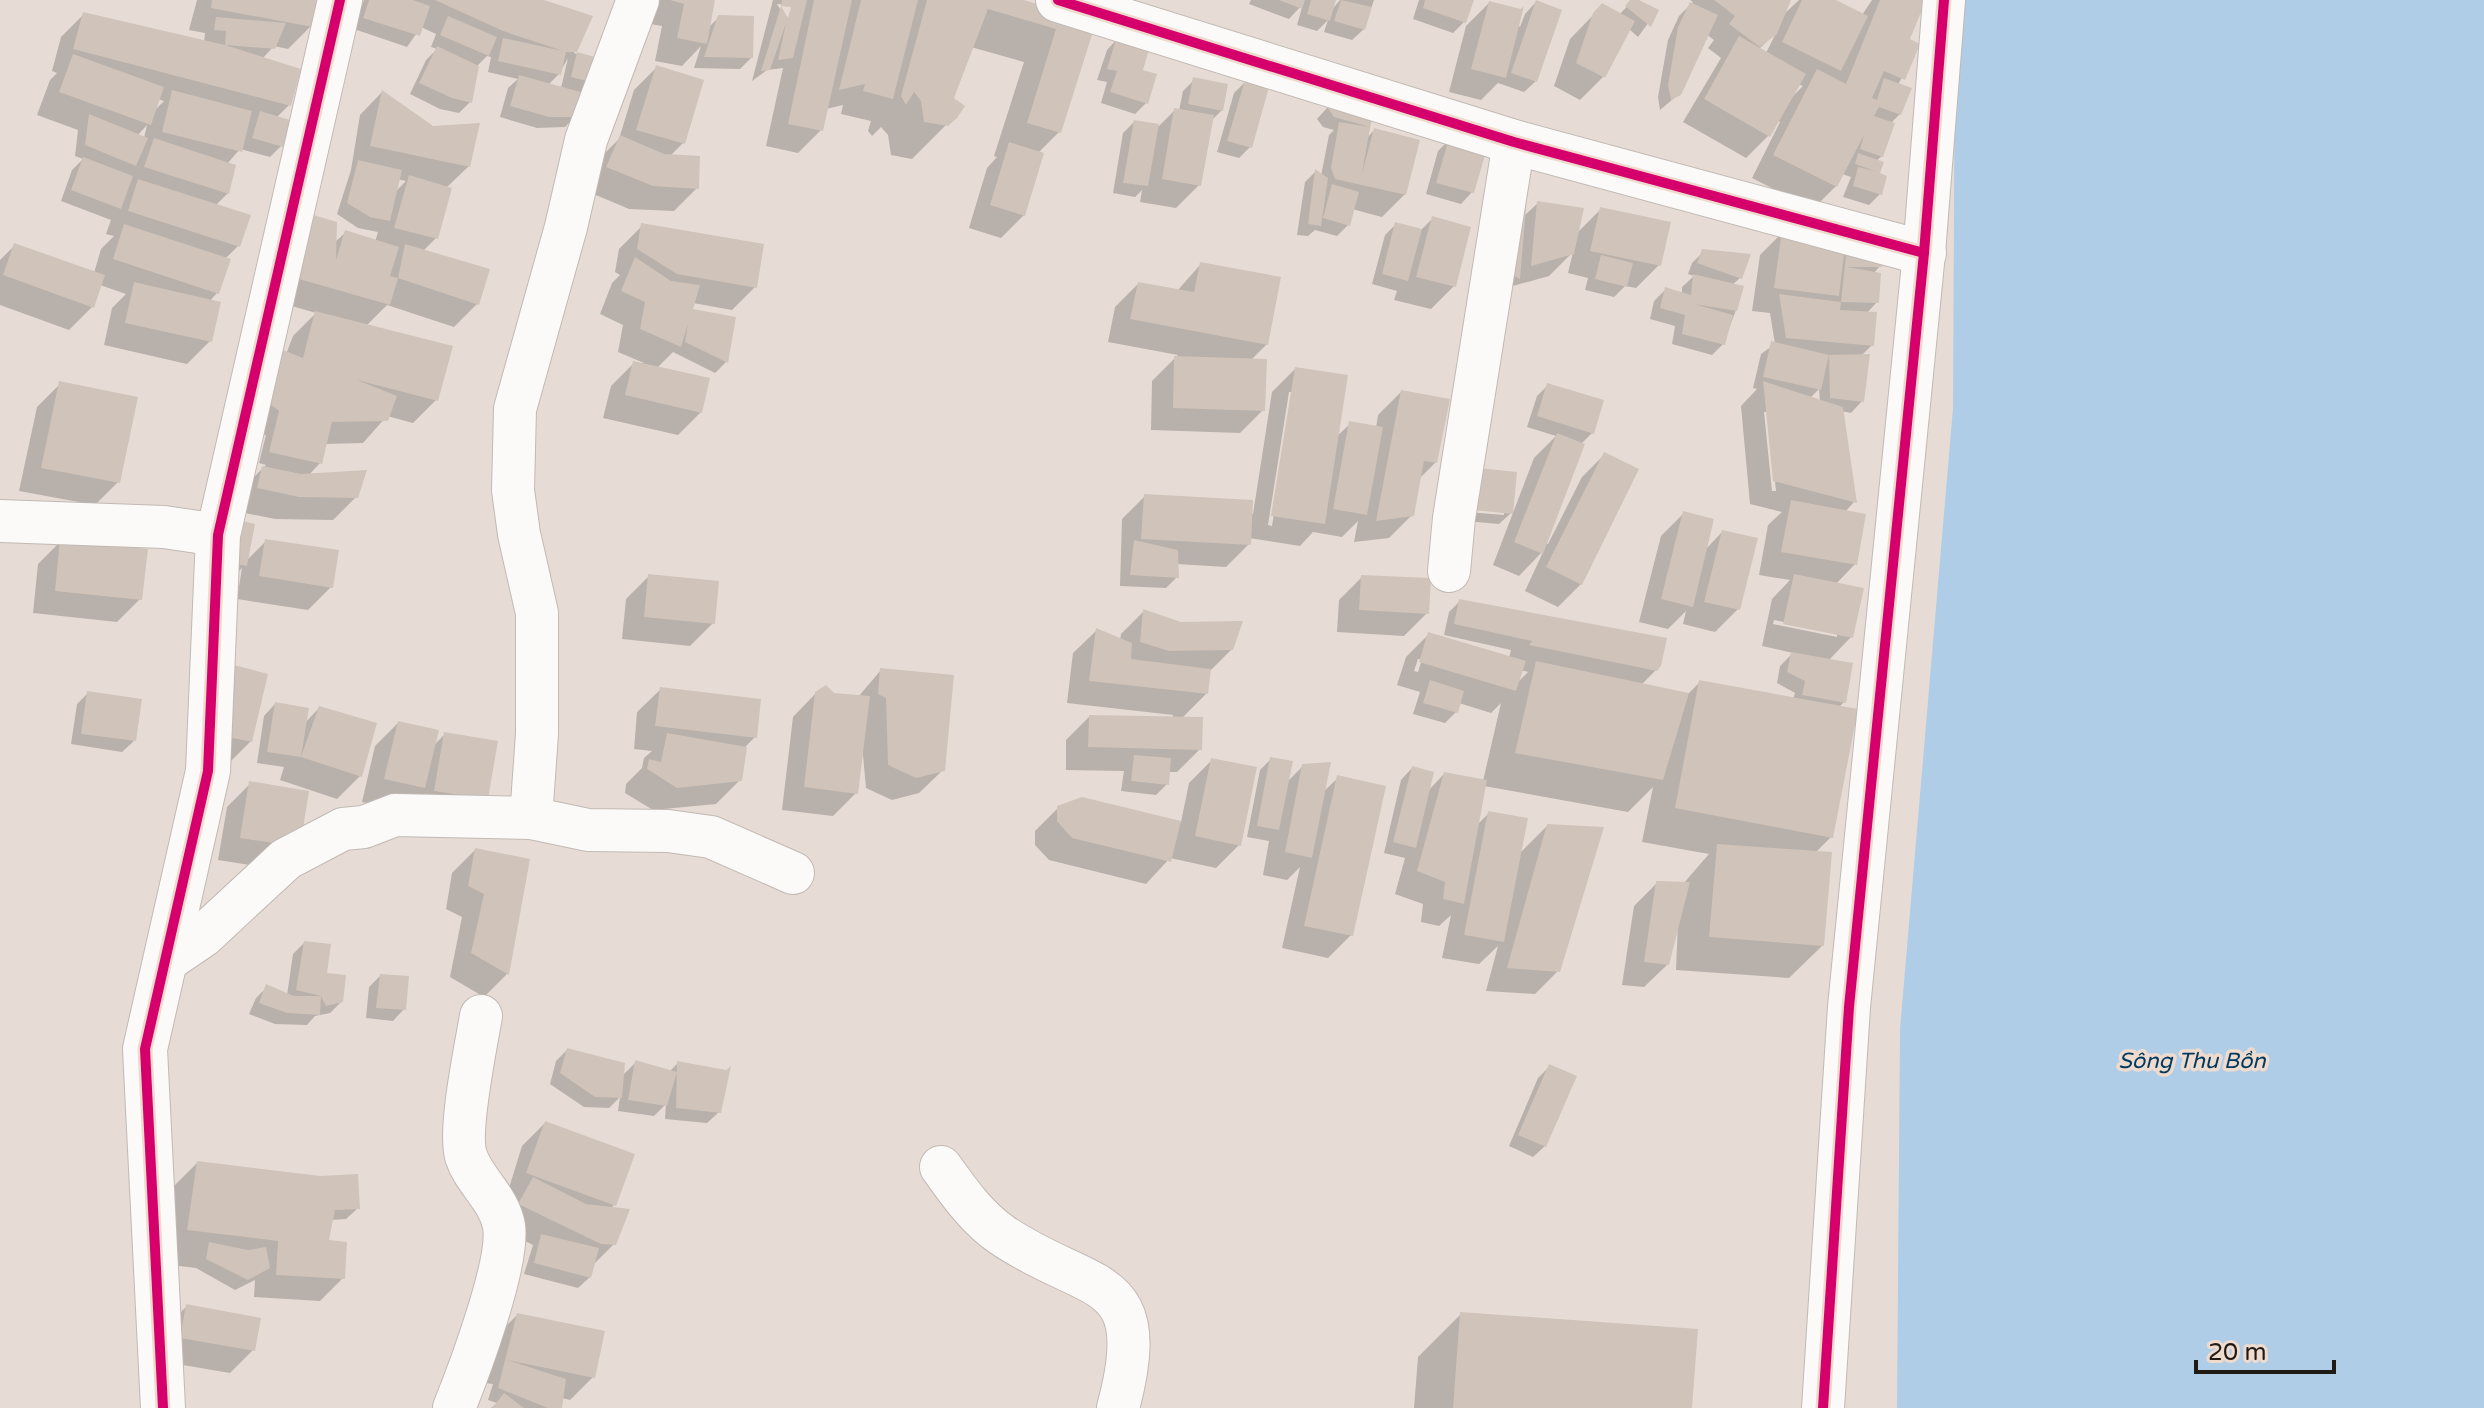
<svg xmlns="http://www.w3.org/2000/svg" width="2484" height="1408" font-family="'Varela Round',sans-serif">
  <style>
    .water { fill: #b0cde8 }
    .shadow { fill: #0003; fill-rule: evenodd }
    .building { fill: #d0c3b9 }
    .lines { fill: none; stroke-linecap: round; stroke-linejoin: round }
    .street-casing { stroke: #c1b9b4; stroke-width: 44 }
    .secondary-casing { stroke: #c1b9b4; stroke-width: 46 }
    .street { stroke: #fbfaf9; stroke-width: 42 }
    .secondary { stroke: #fbfaf9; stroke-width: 44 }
    .cycleway-casing { stroke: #eedbce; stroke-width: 15 }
    .cycleway { stroke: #d6006c; stroke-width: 10 }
    .labels { text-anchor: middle; stroke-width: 7; stroke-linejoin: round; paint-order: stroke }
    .water-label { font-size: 22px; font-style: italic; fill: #013a60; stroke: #eedbce }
  </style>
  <rect width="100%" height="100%" fill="#e7dcd5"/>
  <path class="water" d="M1955 0H2484V1408H1897L1900 1029 1953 408Z"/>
  <path class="shadow" d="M197 0H317L311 26 288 49 274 46 262 59 289 105 276 118 281 146 270 157 240 149 227 164 228 193 215 206 238 246 225 259 217 293 209 302 210 341 187 364 104 345 112 308 126 294 100 285 92 307 69 330 0 305V260L15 245 94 273 101 249 114 236 106 234 111 220 61 201 72 170 83 159 75 156 78 130 37 115 50 80 57 73 52 71 61 37 84 14 204 42 205 33 189 30ZM158 99 164 101 153 112ZM147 125 144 138 137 136Z
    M538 0 590 17 574 53 599 60 576 116 565 127 537 128 500 117 508 88 518 79 488 72 491 57 487 56 477 66 470 102 459 113 440 109 410 94 426 60 437 49 431 47 436 34 421 27 407 47 354 29 364 0ZM568 58 561 88 548 85 559 74Z
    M654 0H713L708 28 719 17 751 58 740 69 694 68 701 46 682 66 655 61 662 26 650 24Z
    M773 0H1017L1093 23 1059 132 1038 153 1024 215 1001 238 969 228 987 168 997 157 994 156 1024 62 971 47 951 99 946 125 912 159 891 155 888 135 881 127 872 136 868 131 871 121 841 114 843 105 826 109 821 130 798 153 766 146 783 68 767 70 752 81ZM777 4 793 5 788 23Z
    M1251 0H1334L1331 11 1340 0H1374L1364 29 1352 40 1324 32 1328 20 1317 31 1297 25 1303 4 1289 19 1249 4Z
    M1419 0H1472L1464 22 1453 33 1413 19Z
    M1633 0 1657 11 1638 37 1629 29 1603 77 1580 100 1554 86 1570 39 1602 6 1619 15Z
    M1690 0H1789L1782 16 1799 0H1831L1862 15 1872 0H1924L1907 40 1918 45 1898 85 1900 114 1890 124 1882 156 1876 161 1880 194 1869 205 1843 197 1851 177 1842 174 1836 186 1813 209 1752 178 1780 122 1777 120 1769 135 1746 158 1683 122 1721 58 1708 48 1714 40 1706 34 1679 94 1660 110 1658 97 1668 40 1679 16 1693 2ZM1776 33 1766 53 1759 49ZM1798 84 1803 86 1792 97Z
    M1536 2V81L1524 92 1498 83 1481 100 1449 92 1466 26 1489 3 1520 27 1525 14Z
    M1118 38 1141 71 1146 103 1135 114 1101 103 1107 82 1097 80 1107 50Z
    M657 67 683 143 670 156 697 188 674 211 629 209 584 190 598 160 619 139 634 90Z
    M1194 80 1222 110 1211 121 1199 185 1176 208 1140 202 1142 190 1135 197 1113 193 1123 133 1134 122 1159 126 1175 110 1179 111 1183 91Z
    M1245 82 1250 147 1239 158 1217 152 1234 93Z
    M382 92 469 166 446 188 436 238 423 251 477 304 454 327 387 305 366 326 436 400 413 423 387 416 363 443 325 444 320 463 308 476 356 497 333 520 275 519 235 511 240 491 266 465 259 463 266 435 256 433 293 336 316 313 271 300 345 233 375 242 378 232 358 228 337 214 351 170 360 115ZM397 179 406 181 394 193Z
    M1337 97 1374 107 1368 137 1374 130 1405 194 1382 217 1352 209 1348 225 1337 236 1315 230 1308 236 1297 235 1305 182 1315 172 1321 176 1329 135 1334 130 1323 127 1317 119Z
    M1449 140 1472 192 1461 204 1426 194 1438 151Z
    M1538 203 1577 233 1601 209 1659 265 1636 288 1625 286 1614 297 1585 290 1588 278 1568 273 1573 252 1549 276 1509 287 1523 217Z
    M1432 219 1454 286 1431 309 1394 300 1397 291 1372 284 1385 235 1396 224 1420 231Z
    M642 226 755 287 732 310 693 303 690 311 726 362 715 373 673 352 657 368 701 412 678 435 603 418 611 386 634 363H644L618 352 623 325 600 314 612 283 620 275 615 272 619 249Z
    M1783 232 1848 248 1880 266 1873 274 1877 302 1866 314 1872 345 1861 356 1862 401 1851 413 1841 411 1854 502 1845 512 1855 564 1835 585 1851 637 1828 661 1844 702 1838 708 1831 837 1815 853 1823 945 1789 978 1676 970 1678 922 1668 964 1644 987 1622 985 1634 906 1657 883 1683 884 1709 854 1642 842 1653 787 1628 812 1484 786 1477 825 1489 813 1519 854 1547 826 1558 971 1535 994 1486 991 1498 946 1479 964 1442 958 1451 915 1439 926 1421 922 1423 904 1395 894 1405 858 1384 853 1401 780 1412 768 1427 792 1444 774 1483 781 1501 703 1491 713 1459 703 1456 712 1445 723 1413 714 1420 692 1397 685 1406 657 1429 634 1509 658 1511 650 1444 635 1449 612 1460 601 1665 639 1656 670 1641 685 1688 694 1700 682 1793 700 1795 693 1777 683 1780 666 1793 653 1762 646 1772 599 1790 580 1759 575 1768 525 1782 512 1750 504 1741 406 1757 389 1753 388 1761 354 1775 344 1770 313 1752 311 1760 255ZM1819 389 1820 402 1810 398ZM1764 412H1768L1776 491H1772ZM1774 620 1837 633V637L1773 624ZM1418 659H1422L1418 672 1414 671ZM1521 670 1528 672 1517 683Z
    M1703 252 1740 278 1732 285 1736 310 1723 344 1712 355 1672 344 1675 326 1650 319 1654 301 1666 289 1682 294V287L1694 276 1688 274 1692 263Z
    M1201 264 1267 344 1251 360 1263 410 1240 433 1151 430 1152 381 1178 355 1108 342 1115 307 1138 284 1177 291Z
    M1295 369 1336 437 1350 424 1376 428 1378 415 1401 392 1436 462 1419 479 1412 515 1389 538 1354 542 1358 521 1342 537 1313 532 1300 546 1249 538V544L1226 567 1177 564V577L1166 588 1120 586 1122 519 1145 496 1253 514 1272 392ZM1289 392H1293L1272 526 1268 525Z
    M60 384 118 482 95 505 19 491 37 407Z
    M1548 385 1592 433 1581 444 1545 543 1548 544 1582 477 1605 454 1581 584 1558 607 1525 591 1544 550 1519 576 1493 565 1534 458 1556 436 1527 427 1537 396Z
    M1455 511 1504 515V511L1511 513 1499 524 1454 520Z
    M1684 513 1705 550 1722 532 1738 609 1715 632 1683 624 1686 611 1668 629 1639 622 1661 536Z
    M228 534 245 562 266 541 331 587 308 610 237 599 242 568 234 576Z
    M61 541 140 599 117 622 33 613 38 564Z
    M649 576 713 623 690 646 622 639 626 599Z
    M1362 577 1427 613 1404 636 1337 632 1339 600Z
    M1144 611 1232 649 1209 672 1206 694 1182 718 1200 749 1177 772H1168L1167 784 1156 795 1121 791 1124 771 1066 770V740L1089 717 1173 718V715L1067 703 1073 653 1096 631 1120 641 1121 634Z
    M881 670 943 770 919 793 892 800 866 788 862 744 856 793 833 816 782 810 793 717 816 693 858 697Z
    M266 675 251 741 228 764 196 757Z
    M660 690 755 737 745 747 740 780 716 804 653 810 625 793 626 784 642 768 644 758 652 751 634 749 637 712Z
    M88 693 134 741 122 752 71 744 77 704Z
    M275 704 304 724 319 708 360 776 337 799 280 780 284 767 257 763 264 716Z
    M398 723 433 746 445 734 486 798 400 810 362 802 375 746Z
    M1271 759 1286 783 1303 766 1323 792 1338 778 1351 935 1328 958 1282 948 1300 867 1287 880 1263 875 1269 841 1247 837 1260 770Z
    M1212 760 1239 845 1216 868 1170 858 1146 884 1049 860 1035 845V831L1058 808 1181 822 1189 783Z
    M250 784 306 793 275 869 218 860 227 807Z
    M475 850 528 860 507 974 484 997 450 977 462 917 446 909 452 873Z
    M304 943 342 1001 330 1013 315 1016 307 1025 275 1024 249 1014 256 998 267 987 287 995 293 954Z
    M380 976 404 1009 393 1021 366 1018 369 987Z
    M567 1050 622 1076 635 1063 669 1072 678 1063 719 1112 707 1123 665 1119 666 1104 654 1116 618 1111 620 1097 609 1108 584 1107 550 1084 556 1061Z
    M1549 1067 1545 1146 1533 1157 1509 1146 1538 1078Z
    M545 1123 614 1205 611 1208 614 1244 593 1265 590 1277 578 1288 524 1274 533 1245 497 1227 522 1146Z
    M197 1163 328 1180 358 1208 346 1219 330 1220 327 1242 343 1278 320 1301 254 1297 255 1280 235 1290 196 1268 154 1263 164 1196Z
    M187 1306 253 1350 230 1373 159 1361 164 1329Z
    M1461 1314 1690 1408H1414L1418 1357Z
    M517 1315 593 1377 570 1400 562 1398 560 1408H491L497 1403 488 1400 493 1384 485 1383 494 1338Z"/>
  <path class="building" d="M212 0H319L313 27 211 8Z
    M369 0H413L430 6 420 36 363 18Z
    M435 0H544L593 16 577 52H566L561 75 498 61 503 38 563 51 503 31Z
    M670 0H715L707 44 677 38 684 4Z
    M782 0H807L793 58 778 60 786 23 770 70 761 71 781 6 788 18 791 7 781 6Z
    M814 0H852L823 131 788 124Z
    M861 0H918L893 99 863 91 865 84 839 90Z
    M927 0H1024L1096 22 1061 133 1027 123 1056 29 988 9 954 98 965 106 957 118 948 126 924 122 921 101 914 92 906 105 901 96Z
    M1279 0H1305L1302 9Z
    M1311 0H1336L1330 21 1307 14Z
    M1341 0 1372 7 1365 30 1334 21Z
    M1425 0H1474L1466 23 1423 8Z
    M1536 0 1562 10 1537 82 1511 73Z
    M1630 0H1639L1659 10 1651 27 1625 6Z
    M1714 0H1791L1777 34 1760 47 1729 24 1735 16Z
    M1802 0H1836L1868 16 1841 71 1782 42Z
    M1880 0H1926L1910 39 1920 44 1905 80 1884 71 1872 98 1877 100 1884 78 1912 88 1901 115 1879 107 1874 116 1895 123 1883 157 1860 149 1864 135 1837 187 1773 155 1817 69 1846 84Z
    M1489 1 1521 9 1524 6 1506 78 1471 69Z
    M1690 2 1718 15 1681 95 1671 100 1668 85 1678 27Z
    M1602 3 1635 21 1605 78 1576 63 1593 13Z
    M83 12 225 45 226 31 214 30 216 17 286 23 275 49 225 45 301 69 291 106 73 49Z
    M718 15 754 16 753 58 704 57Z
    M448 16 497 37 489 56 440 35Z
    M1117 36 1150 46 1143 70 1157 74 1148 104 1110 92 1117 71 1107 69Z
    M1739 36 1806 74 1770 137 1704 99Z
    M437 46 479 66 472 103 452 98 419 83Z
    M577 52 602 59 595 83 571 77Z
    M73 54 164 87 151 125 59 92Z
    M656 65 704 80 685 144 636 130Z
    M519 75 584 93 578 117H549L510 106Z
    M1193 77 1228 84 1223 111 1188 104Z
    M1245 80 1269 87 1252 148 1227 141Z
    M172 90 252 111 242 152 162 132Z
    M382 90 433 126 480 123 470 167 370 146Z
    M1376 106 1370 127 1334 117 1327 107Z
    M1174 108 1214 115 1201 186 1162 179Z
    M260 111 290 120 283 147 252 138Z
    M89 114 148 138 136 166 85 145Z
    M1134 120 1159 124 1148 186 1123 183Z
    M1339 122 1370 127 1362 174 1374 128 1420 140 1406 195 1335 179 1331 168Z
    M620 135 664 154 700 156 699 189 653 186 606 167Z
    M154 138 236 165 229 194 144 167Z
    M1449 138 1487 148 1474 193 1436 183Z
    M1009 142 1044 153 1025 216 990 205Z
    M1858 153 1884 162 1880 173 1887 176 1882 195 1853 186 1858 167 1875 171 1855 164Z
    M83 157 133 176 121 209 71 190Z
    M358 160 402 170 390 221 370 217 347 203Z
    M1315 169 1328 178 1321 226 1308 224Z
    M409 175 452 188 438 239 394 228Z
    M138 179 251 215 240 247 128 211Z
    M1332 184 1359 192 1350 226 1323 218Z
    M1537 201 1584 208 1574 254 1531 266Z
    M1507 207 1526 208 1520 279 1502 269Z
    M1600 207 1671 222 1661 266 1590 251Z
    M310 214 337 222 336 260 345 230 399 247 390 276 398 278 390 305 292 277Z
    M1432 216 1471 227 1456 287 1416 277Z
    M1395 222 1422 229 1408 281 1382 274Z
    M641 223 764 244 757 288 677 274 637 249Z
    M124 224 231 259 219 294 113 259Z
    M1782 230 1846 238 1839 296 1774 288Z
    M14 243 105 275 94 308 3 275Z
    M405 244 490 269 479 305 398 278Z
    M1847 246H1882V267H1847L1881 273 1879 303 1841 302Z
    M1702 249 1751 254 1742 279 1697 263Z
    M1601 255 1633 263 1627 287 1595 279Z
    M635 257 671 281 700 285 693 309 736 317 728 363 685 342 688 324 681 347 640 329 645 302 621 291Z
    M1200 262 1281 277 1268 345 1130 319 1138 282 1194 292Z
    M1693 274 1744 286 1737 311 1694 304 1733 315 1725 345 1682 334 1685 315 1660 308 1665 287 1691 295Z
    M134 282 221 302 212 342 125 323Z
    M1779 294 1841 302 1840 310 1877 312 1874 346 1786 338Z
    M315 311 453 346 438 401 357 380 397 396 388 421 332 422 322 464 269 452 279 411 264 399 283 350 303 358Z
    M1771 341 1829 355 1821 390 1763 377Z
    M1870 354 1864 402 1830 398 1829 355Z
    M1174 356 1267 359 1265 411 1173 408Z
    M633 361 710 378 702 413 625 395Z
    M1295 367 1348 375 1325 524 1271 516Z
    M59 381 138 397 120 483 41 468Z
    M1763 381 1843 407 1857 503 1773 481Z
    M1547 383 1604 400 1594 434 1537 416Z
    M1401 390 1450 399 1437 463 1424 461 1414 516 1376 521Z
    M1349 421 1383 427 1367 515 1333 509Z
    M1557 433 1585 444 1543 554 1514 542Z
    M1604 452 1639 469 1582 585 1546 567Z
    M262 466 301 474 367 470 358 498 299 497 257 488Z
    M1469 467 1517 472 1513 514 1464 509Z
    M1144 494 1253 500 1251 545 1141 539Z
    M1791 500 1866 514 1857 565 1781 552Z
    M1683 511 1714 519 1693 607 1661 599Z
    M239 520 255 524 247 566 230 563Z
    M1722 530 1758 538 1740 610 1704 602Z
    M60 539 148 549 142 600 55 591Z
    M265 539 339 550 333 588 259 576Z
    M1134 540 1178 550 1179 578 1130 575Z
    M648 574 719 581 715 624 644 617Z
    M1794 574 1864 588 1853 638 1783 624Z
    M1361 575 1431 578 1429 614 1359 610Z
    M1459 599 1667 638 1661 666 1657 671 1529 645 1532 641 1454 624Z
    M1143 609 1181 622 1243 621 1233 650 1169 651 1140 642Z
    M1096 628 1132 643 1131 659 1211 669 1208 694 1089 681Z
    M1428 632 1526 661 1516 691 1419 662Z
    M1791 652 1853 663 1846 703 1802 695 1805 681 1787 672Z
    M1536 661 1689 693 1663 780 1515 753Z
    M234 665 268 674 252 742 218 735Z
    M880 668 954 675 945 771 916 778 888 765 886 698 878 694Z
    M1430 680 1464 691 1458 713 1423 703Z
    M1699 680 1858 709 1833 838 1675 808Z
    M826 685 834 693 870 696 858 794 804 787 815 692Z
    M660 687 761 699 757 738 655 726Z
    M87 691 142 699 136 741 81 734Z
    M275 702 309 708 301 757 319 706 377 723 362 777 301 757 267 752Z
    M1089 715 1203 717 1202 750 1088 747Z
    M398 721 439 730 425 788 384 779Z
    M444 732 498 741 488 799 434 791Z
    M667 733 747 747 742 781 677 788 647 769 649 759 661 762Z
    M1134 755 1171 758 1169 785 1131 781Z
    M1270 757 1293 761 1279 830 1257 826Z
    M1211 758 1257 767 1241 846 1195 836Z
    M1331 762 1312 858 1285 852 1302 764Z
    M1412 766 1434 772 1416 848 1393 842Z
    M1444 772 1487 780 1464 904 1443 899 1445 882 1417 871Z
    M1337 775 1386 786 1353 936 1304 926Z
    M249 781 309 791 300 847 240 838Z
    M1082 797 1181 821 1171 862 1072 838 1057 821V806Z
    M1488 811 1528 818 1504 942 1464 935Z
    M1547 824 1604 827 1560 972 1507 968Z
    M1717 844 1832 852 1824 946 1709 937Z
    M475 848 530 859 509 975 471 953 484 894 468 886Z
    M1656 881 1690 882 1669 965 1644 962Z
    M304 941 331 944 327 973 346 975 343 1002 326 1006 321 996 320 1015 287 1013 259 1003 266 984 294 996H321L296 990Z
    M380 974 409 976 406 1010 376 1008Z
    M567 1048 625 1063 622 1098 595 1097 560 1073Z
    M635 1060 677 1072 667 1106 628 1100Z
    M677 1061 726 1070 731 1066 721 1113 676 1108Z
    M1549 1064 1577 1076 1546 1147 1518 1135Z
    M545 1121 635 1154 616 1206 526 1173Z
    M197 1161 320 1176 358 1174 360 1209 335 1210 329 1240 347 1242 345 1279 276 1275 278 1241 187 1230Z
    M533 1177 586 1204 630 1209 616 1245 601 1244 518 1204Z
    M541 1234 599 1248 591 1278 534 1263Z
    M209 1242 248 1250 266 1247 270 1268 248 1280 206 1259Z
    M186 1304 261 1318 255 1351 180 1338Z
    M1460 1312 1698 1329 1692 1408H1453Z
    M517 1313 605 1331 595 1378 507 1360 566 1379 562 1408H548L498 1388Z
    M504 1393 524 1408H492Z"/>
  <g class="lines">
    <defs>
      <path id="street" d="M0 521 164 527 218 535
        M1449 571 1454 518 1514 142
        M531 818 537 734V613L519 534 513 490 515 409 566 227 586 140 638 0
        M165 962 203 936 286 859 343 829 364 827 395 815 531 818 588 830 668 831 711 837 793 873
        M941 1167C958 1191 977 1218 1002 1235 1090 1295 1155 1270 1118 1408
        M454 1408C469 1371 510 1262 504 1226 499 1198 474 1181 466 1156 458 1130 476 1046 481 1016
        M1823 1408 1849 1007 1924 253 1944 0"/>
      <path id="secondary" d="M1058 0 1514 142 1924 253
        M163 1408 145 1049 208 771 218 535 340 0"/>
    </defs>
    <use href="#street" class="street-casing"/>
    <use href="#secondary" class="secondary-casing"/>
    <use href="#street" class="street"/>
    <use href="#secondary" class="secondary"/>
    <defs>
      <path id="cycleway" d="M1058 0 1514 142 1924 253
        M163 1408 145 1049 208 771 218 535 340 0
        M1823 1408 1849 1007 1924 253 1944 0"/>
    </defs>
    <use href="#cycleway" class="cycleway-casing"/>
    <use href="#cycleway" class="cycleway"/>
  </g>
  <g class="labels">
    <g class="water-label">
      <text x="2192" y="1068">Sông Thu Bồn</text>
    </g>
  </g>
  <path d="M2196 1360v12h138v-12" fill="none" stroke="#201a15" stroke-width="4"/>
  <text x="2208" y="1360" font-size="24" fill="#201a15" stroke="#eedbce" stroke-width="6" paint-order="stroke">20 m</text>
</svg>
